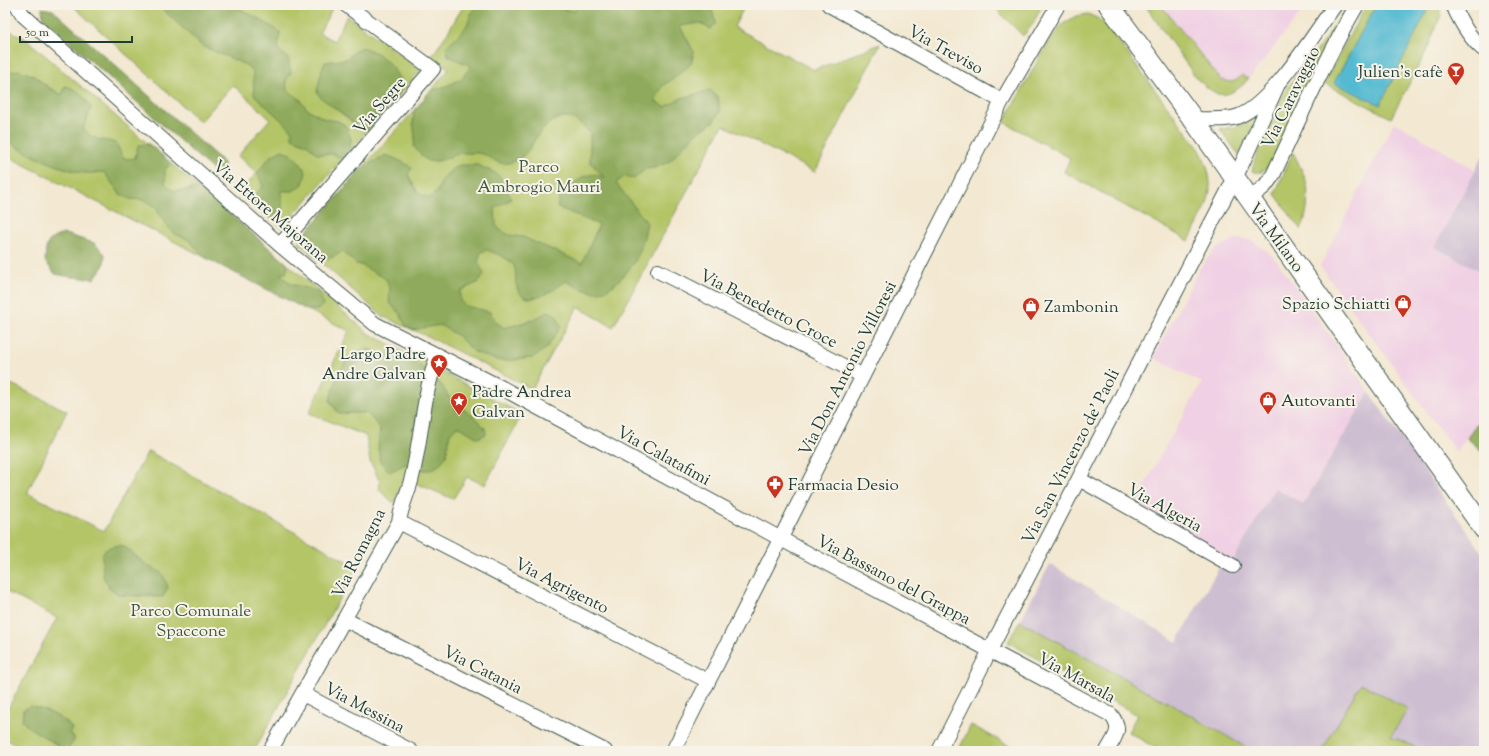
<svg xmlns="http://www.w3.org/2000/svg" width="1489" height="756" font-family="'Sorts Mill Goudy',serif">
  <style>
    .built { fill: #f0d0e4 }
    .industrial { fill: #cebed1 }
    .green { fill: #b4c568; stroke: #6a814e }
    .forest { fill: #8faa5c; stroke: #577448 }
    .water { fill: #53bad1; stroke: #397c82 }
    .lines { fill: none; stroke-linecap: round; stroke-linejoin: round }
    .minor-casing { stroke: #3f574c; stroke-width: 16 }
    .secondary-casing { stroke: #3f574c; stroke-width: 22 }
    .minor { stroke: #fff; stroke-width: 14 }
    .secondary { stroke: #fff; stroke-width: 20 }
    .labels { text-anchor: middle; stroke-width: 4; stroke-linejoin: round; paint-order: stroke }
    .street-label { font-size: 17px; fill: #1f3d34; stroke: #f7f3e8 }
    .poi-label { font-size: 17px; fill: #1f3d34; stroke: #f7f3e8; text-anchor: start }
    .park-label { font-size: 17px; fill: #3d583e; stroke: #f7f3e8 }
  </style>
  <rect width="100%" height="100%" fill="#f7f3e8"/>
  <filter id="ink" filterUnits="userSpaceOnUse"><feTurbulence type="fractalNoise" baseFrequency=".025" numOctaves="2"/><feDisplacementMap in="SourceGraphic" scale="8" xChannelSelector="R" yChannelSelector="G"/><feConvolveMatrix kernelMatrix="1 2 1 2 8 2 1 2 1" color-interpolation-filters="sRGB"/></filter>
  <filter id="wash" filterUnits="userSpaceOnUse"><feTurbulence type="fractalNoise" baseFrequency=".012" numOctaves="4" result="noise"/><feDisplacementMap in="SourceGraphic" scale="16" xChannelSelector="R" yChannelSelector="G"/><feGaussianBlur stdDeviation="0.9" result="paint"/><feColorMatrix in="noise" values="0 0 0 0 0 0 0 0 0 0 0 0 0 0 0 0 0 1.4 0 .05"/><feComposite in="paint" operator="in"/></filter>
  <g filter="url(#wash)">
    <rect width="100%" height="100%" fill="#f3e8d1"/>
    <path class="built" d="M1145 5H1307L1243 86 1238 90 1219 94 1197 79Z
      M1394 122 1476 170 1434 247 1484 273V414L1456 452 1320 266Z
      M1240 238 1250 240 1257 244 1268 252 1277 261 1369 392 1302 504 1233 561 1136 503 1156 463 1202 383 1153 358 1198 271 1214 250 1219 247Z"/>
    <path class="industrial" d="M1484 154V273L1434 247Z
      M1369 392 1484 555V751H1424L1391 736 1361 683 1322 751H1253L1020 621 1050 564 1177 642 1225 557 1233 561 1275 488 1303 504Z"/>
    <path class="green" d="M72 5H334L319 33 334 41 347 16 421 70 282 228 240 192 257 173 238 156 270 119 233 85 200 122Z
      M464 5H745L734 27 814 70 880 44 815 172 723 125 613 327 578 307 532 389 433 339 382 316 298 242 361 169 414 111 449 69 432 56 446 35Z
      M992 5H1042L1033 24 1023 36Z
      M1145 5H1161L1221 80C1231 82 1234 84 1242 75L1248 79C1242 87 1229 97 1218 94 1211 91 1203 84 1197 79Z
      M1348 5H1352L1274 163 1261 172H1252L1255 159 1279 102 1289 86 1318 49Z
      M1366 5H1439L1441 15 1426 52 1391 118 1324 83Z
      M1088 14 1097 18 1107 26 1200 150C1220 191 1207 204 1189 241L1064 172 1070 158 1004 122 1041 55 1051 39 1063 24 1076 16Z
      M5 31H10L26 39 368 333 522 414 485 485 467 477 453 499 404 478 394 503 379 490 380 482 370 461 366 436 309 413 349 331 5 155Z
      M1258 117 1239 155 1220 129 1236 127Z
      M1293 152C1297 161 1303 171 1306 181 1310 195 1307 217 1301 230L1275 194Z
      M5 381 67 411 27 493 104 531 148 451 357 567 254 751H30L5 739V714L57 618 5 591Z
      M1020 621 1185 712 1252 751H1161L1128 732 1137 715 1008 642Z
      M1361 683 1408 709 1391 736 1424 751H1322Z
      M971 725 1019 751H958Z"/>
    <path class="forest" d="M158 5H233L261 20 280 32 278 49 288 58 291 72 286 81 287 90 300 99 307 109 325 119 338 121 346 126 351 139 350 150 342 159 333 154H317L307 144 292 138V130L254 95 253 72 246 65 202 46Z
      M475 5H552L561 9 575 11 578 5H710L716 23 711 29 700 23 680 26 694 52 691 64 672 80 663 85 655 101 665 107 679 99 710 90 718 97 720 111 713 122 695 134 670 161 655 168 645 169 634 179 625 176 616 183 647 223C645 232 643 244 639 253 634 266 613 291 598 292 586 292 576 287 566 281 554 290 522 313 516 284 515 277 517 269 512 263 505 257 496 253 487 250L481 252 478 262 484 274 479 282 460 291V301L466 306 490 312 496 322 504 328 533 320 549 311 556 315 561 326 547 348 532 358 504 361 496 360 474 352 458 336 440 325 413 330 406 326 400 314 389 302 390 290 386 279 361 265 356 264 342 251 339 254 328 259 315 254 307 232 361 169 386 155 403 162 412 168 408 174 418 193 429 198 437 192 442 180 451 170 460 165H478L497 174 504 181 511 199 495 208 496 225 500 230 509 235 523 237 582 263 599 225 557 207 561 189 572 185 584 176 596 174 605 178 590 162V133C577 119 566 110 549 124 546 127 543 129 540 132 533 141 529 154 517 160 496 170 492 154 477 153 472 153 466 153 462 153 451 155 441 163 429 161 424 160 418 151 414 147L415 136 413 123 414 111 430 91 449 85 462 78 471 66 448 56 447 46 466 27Z
      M42 8 53 10 222 161 226 173 215 172 43 18Z
      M362 47 379 54 393 68 400 80 399 95 368 130 357 127 348 118 320 97 317 91 322 69 325 62 347 59 354 51Z
      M18 70 33 75 48 87 62 95 65 86C80 90 83 95 91 108L83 129C86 131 90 136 93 137 109 145 115 134 122 157L127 159 135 158 138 145 149 144 171 163 165 170V183L170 189 176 191 200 188 288 265 286 273 280 274 291 284 320 292 323 305 318 310H307L204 257 189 240 175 234 165 224 156 207 143 200 130 199 120 194 104 172C98 172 92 174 85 173 63 170 21 153 5 138V73Z
      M282 150C294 154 300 162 306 172L303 184 293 191H280L282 197V211L270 218 250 201 263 186 257 173 270 157Z
      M65 234 94 243 105 254 104 265 94 279 71 277 55 274 45 261C46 243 47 238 65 234Z
      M365 348 389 355 392 351 407 354 442 386 451 400 473 416 485 428 486 434 478 438 458 426 450 433 446 456 439 465 430 470H424L405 464 390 472 380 462 378 448 380 428 367 413H352L339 414 330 401C332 388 342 362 353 354 357 351 361 350 365 348Z
      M1484 414V453L1467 438Z
      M119 545 124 546 148 566 162 573 168 587 163 597 119 595 109 587 103 576 102 558 103 552 110 547Z
      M31 706C45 710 62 716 72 728L70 733 75 739 67 751 30 728 22 721 23 710Z"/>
    <path class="water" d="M1376 5H1426L1429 7 1380 105 1334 83Z"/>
  </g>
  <g filter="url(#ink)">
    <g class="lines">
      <defs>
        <path id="minor" d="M17 5 23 15 280 245 375 324 502 388 781 539 1111 715C1123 730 1115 736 1107 751
          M829 5 1002 101
          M1453 5C1460 21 1470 39 1484 50
          M1193 119C1207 119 1227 121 1239 116 1272 103 1314 34 1335 5
          M1249 199 1265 186 1273 175C1300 118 1325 60 1357 5
          M280 245 433 69 346 5
          M658 271 863 376
          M1079 479 1233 566
          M399 522 708 681
          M344 619 605 751
          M303 694 411 751
          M270 751 399 522C401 507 407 495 411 481 422 439 422 395 438 355
          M673 751 1002 101 1058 5
          M939 751 990 650 1241 166 1278 84"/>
        <path id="secondary" d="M1109 5 1193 119 1484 529"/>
      </defs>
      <use href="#minor" class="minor-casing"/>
      <use href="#secondary" class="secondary-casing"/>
      <use href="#minor" class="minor"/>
      <use href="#secondary" class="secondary"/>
    </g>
  </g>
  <defs>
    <symbol id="bar-pin" viewBox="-11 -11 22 30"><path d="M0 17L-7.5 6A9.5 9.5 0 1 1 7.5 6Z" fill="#c8321e" stroke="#f7f3e8"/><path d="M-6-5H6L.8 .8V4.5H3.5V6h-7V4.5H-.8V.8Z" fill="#fff"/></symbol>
    <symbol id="shop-pin" viewBox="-11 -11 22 30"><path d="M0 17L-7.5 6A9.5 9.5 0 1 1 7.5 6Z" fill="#c8321e" stroke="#f7f3e8"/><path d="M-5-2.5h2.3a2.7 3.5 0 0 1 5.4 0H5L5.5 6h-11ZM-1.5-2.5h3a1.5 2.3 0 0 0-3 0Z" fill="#fff"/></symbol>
    <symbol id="sight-pin" viewBox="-11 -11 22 30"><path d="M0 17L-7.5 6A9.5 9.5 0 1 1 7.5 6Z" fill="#c8321e" stroke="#f7f3e8"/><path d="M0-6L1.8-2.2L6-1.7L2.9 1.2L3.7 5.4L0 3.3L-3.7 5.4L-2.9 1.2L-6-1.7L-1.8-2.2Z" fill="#fff"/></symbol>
    <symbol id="pharmacy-pin" viewBox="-11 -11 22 30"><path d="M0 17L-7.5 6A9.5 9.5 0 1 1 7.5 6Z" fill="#c8321e" stroke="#f7f3e8"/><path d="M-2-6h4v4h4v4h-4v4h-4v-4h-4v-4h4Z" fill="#fff"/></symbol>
  </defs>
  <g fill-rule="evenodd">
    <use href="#bar-pin" x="1446" y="61" width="20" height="27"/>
    <use href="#shop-pin" x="1393" y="293" width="20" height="27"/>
    <use href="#shop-pin" x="1021" y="296" width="20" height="27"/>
    <use href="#sight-pin" x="429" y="353" width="20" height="27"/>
    <use href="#shop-pin" x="1258" y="390" width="20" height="27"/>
    <use href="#sight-pin" x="449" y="391" width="20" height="27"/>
    <use href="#pharmacy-pin" x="765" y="474" width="20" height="27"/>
  </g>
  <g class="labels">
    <g class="street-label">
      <text transform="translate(946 49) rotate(29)" y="6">Via Treviso</text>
      <text transform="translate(1290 97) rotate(-64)" y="6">Via Caravaggio</text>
      <text transform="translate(379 105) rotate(-49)" y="6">Via Segre</text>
      <text transform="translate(271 211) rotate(41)" y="6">Via Ettore Majorana</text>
      <text transform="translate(1277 237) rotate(54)" y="6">Via Milano</text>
      <text transform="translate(769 308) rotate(27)" y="6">Via Benedetto Croce</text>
      <text transform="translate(847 368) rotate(-63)" y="6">Via Don Antonio Villoresi</text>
      <text transform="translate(664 455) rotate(29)" y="6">Via Calatafimi</text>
      <text transform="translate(1070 456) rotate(-63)" y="6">Via San Vincenzo de' Paoli</text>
      <text transform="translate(1165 507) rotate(29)" y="6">Via Algeria</text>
      <text transform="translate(358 553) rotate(-63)" y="6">Via Romagna</text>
      <text transform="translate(894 579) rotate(28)" y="6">Via Bassano del Grappa</text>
      <text transform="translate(562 585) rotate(27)" y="6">Via Agrigento</text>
      <text transform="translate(483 669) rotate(27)" y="6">Via Catania</text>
      <text transform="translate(1077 677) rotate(29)" y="6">Via Marsala</text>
      <text transform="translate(365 707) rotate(28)" y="6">Via Messina</text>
    </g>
    <g class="poi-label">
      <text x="1443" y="77" text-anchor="end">Julien's cafè</text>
      <text x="1390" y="309" text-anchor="end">Spazio Schiatti</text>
      <text x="1044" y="312">Zambonin</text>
      <text x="426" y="359" text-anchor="end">Largo Padre<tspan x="426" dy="20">Andre Galvan</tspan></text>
      <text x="472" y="397">Padre Andrea<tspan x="472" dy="20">Galvan</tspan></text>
      <text x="1281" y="406">Autovanti</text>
      <text x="788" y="490">Farmacia Desio</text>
    </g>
    <g class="park-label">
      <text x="539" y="172">Parco<tspan x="539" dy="20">Ambrogio Mauri</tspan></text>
      <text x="191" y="616">Parco Comunale<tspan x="191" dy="20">Spaccone</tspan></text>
    </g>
  </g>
  <rect width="1489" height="756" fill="none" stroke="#f7f3e8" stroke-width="20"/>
  <path d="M20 36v6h112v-6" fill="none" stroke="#1f3d34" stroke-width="2"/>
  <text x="26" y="36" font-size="12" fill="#1f3d34" stroke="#f7f3e8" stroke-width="3" paint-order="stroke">50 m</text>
</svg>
